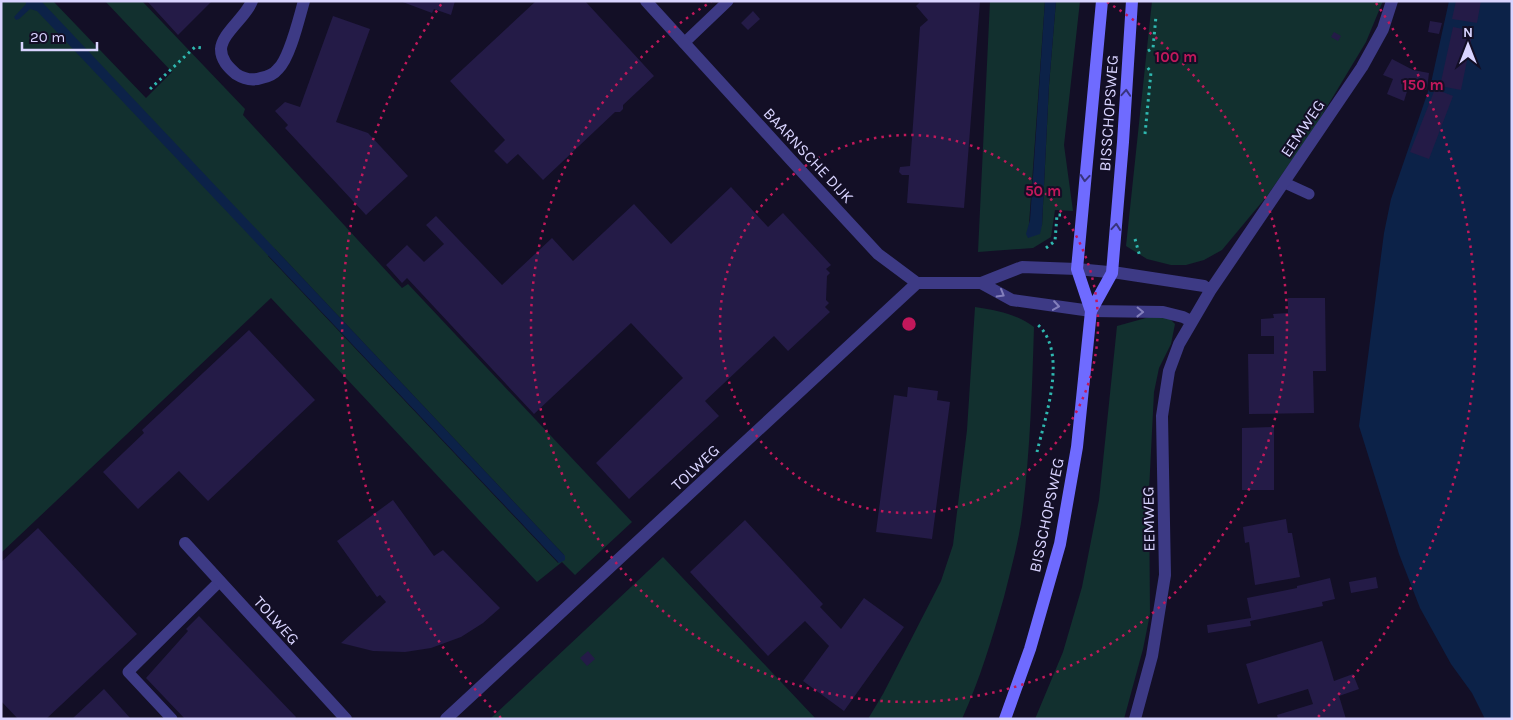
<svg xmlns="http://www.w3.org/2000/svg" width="1513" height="720" font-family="Karla,sans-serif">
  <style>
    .green { fill: #12302f; fill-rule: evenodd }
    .water { fill: #0c2248 }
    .building { fill: #241b47 }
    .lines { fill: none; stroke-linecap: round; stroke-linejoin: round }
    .path { stroke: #2fb8b0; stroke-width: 3; stroke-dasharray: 2.5 4; stroke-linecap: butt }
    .service { stroke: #3d3a85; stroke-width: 11 }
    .minor { stroke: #3d3a85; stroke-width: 12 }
    .secondary { stroke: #6f6bff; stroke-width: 12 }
    .oneway { stroke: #38347d }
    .oneway2 { stroke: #837fbc }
    .ring { fill: none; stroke: #c2185b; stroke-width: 2.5; stroke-dasharray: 2.5 5 }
    .labels { text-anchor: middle; stroke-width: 4; stroke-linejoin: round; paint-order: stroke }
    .street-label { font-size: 16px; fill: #d9d4ff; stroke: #130f26 }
    .centre { fill: #c2185b; stroke: #130f26; stroke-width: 2.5 }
    .ring-label { font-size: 15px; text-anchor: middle; font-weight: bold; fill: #c2185b; stroke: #130f26; stroke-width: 4; stroke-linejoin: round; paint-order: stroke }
  </style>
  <rect width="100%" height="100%" fill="#130f26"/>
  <path class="green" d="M1 1H53L146 98 172 72 105 1H142L245 109 243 115 402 288 408 284 632 522 575 575 562 562 537 582 271 298 1 553ZM275 249 564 555 558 563 268 256Z
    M990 1H1045L1028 238 1042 225 1049 85 1056 1H1080L1064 145 1073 211 1055 210 1051 237 1033 248 978 252Z
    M1152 1H1383L1366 42 1316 125 1267 196 1222 250 1204 260 1186 265H1171L1147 259 1126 246Z
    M975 307C999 311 1014 313 1034 327 1032 392 1030 458 1021 523 1017 548 1010 573 1004 597 992 639 980 679 962 719H868L883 694 941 581 953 545 967 430Z
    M1153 316H1167L1175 324 1171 344 1159 368 1154 392 1149 491 1150 614 1143 649 1124 719H1035L1063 652 1082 587 1099 500 1117 326Z
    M663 557 816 719H490Z"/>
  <path class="water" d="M26 1H41L565 556V560L559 563 37 11 30 9 19 19 16 20 14 17 26 4Z
    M1045 1H1056L1049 85 1042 225 1040 234 1028 238 1026 234 1030 220Z
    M1449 1H1512V719H1485L1472 693 1451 664 1420 608 1399 554 1359 426 1384 233 1391 199 1431 83Z"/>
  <path class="building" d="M147 1H212L178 35Z
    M400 1H455L451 15 434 9 432 13Z
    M536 1H585L654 76 623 105V109L620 112H615L543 180 518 154 507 164 494 151 505 140 450 81Z
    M921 1H980L964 208 907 203 909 175H902L899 172 900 167 910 166 920 27 928 20 916 6Z
    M1456 1H1481L1477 23 1452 19Z
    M753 11 760 19 748 30 741 23Z
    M333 16 370 29 336 122 368 133 408 176 366 215 285 128 288 125 275 111 285 102 300 107Z
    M1430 21 1442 23 1439 34 1428 32Z
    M1453 27 1473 31 1461 90 1440 86Z
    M1334 32 1341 36 1338 41 1331 37Z
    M1392 59 1413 70 1429 73 1427 89 1409 85 1404 101 1387 94 1393 79 1383 75Z
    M1435 89 1453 96 1429 159 1410 152Z
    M731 187 768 227 783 213 831 265 826 269 830 273 827 276 826 300 829 303 825 307 830 312 788 351 774 336 705 401 719 416 629 499 596 463 683 378 631 323 534 414 407 278 402 283 386 265 407 245 424 262 444 244 426 225 436 216 502 285 552 238 573 261 634 204 671 244Z
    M1288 298H1325L1326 371H1313L1314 413 1249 414 1248 354H1274V336H1261V319L1274 318 1273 314 1288 313Z
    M249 330 315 400 208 501 179 471 138 509 103 472 144 433 142 430Z
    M908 387 938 391 937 400 950 402 932 539 876 532 894 395 907 397Z
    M1274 427V490H1242V428Z
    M393 500 434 556 443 550 500 608 483 623 461 637 431 648 405 652 373 651 341 643 386 602 380 595 377 597 337 541Z
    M1286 519 1288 533H1292L1300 577 1255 585 1249 542 1245 543 1243 527Z
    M745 520 823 604 820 607 841 629 864 598 904 627 844 711 803 681 829 646 805 621 768 656 690 572Z
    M38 528 137 634 46 719H18L1 701V562Z
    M1376 577 1378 588 1351 593 1349 582Z
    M1330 578 1335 599 1322 602 1323 606 1250 621 1251 626 1208 633 1207 625 1251 618 1247 598 1297 588V586Z
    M199 616 296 717 295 719H185L146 678 188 631 186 629Z
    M1322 641 1334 681 1353 674 1359 689 1339 696 1346 719H1278L1277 715 1313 704 1308 689 1258 704 1246 664Z
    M588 651 595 659 587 666 580 658Z
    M104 689 131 719H72Z"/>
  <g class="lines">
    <path class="path" d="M1148 51 1153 48 1156 16
      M150 89 195 47 203 48
      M1145 134 1151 72 1147 67
      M1135 239 1140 257
      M1046 248 1055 241 1057 215H1063
      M1037 452C1045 417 1069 352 1037 324"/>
    <path class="service" d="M684 43 728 1
      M1285 183 1309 194
      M172 719 128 672 220 581"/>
    <path class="minor" d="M252 1C246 17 222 33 221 49 221 60 228 67 236 74 244 79 252 81 261 78 267 77 274 74 278 69 290 58 299 18 304 1
      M646 1 791 160 878 254 917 283
      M981 283 1012 300 1091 311 1163 312 1183 317 1191 321
      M185 543 346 719
      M446 719 917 283H981L1022 267 1077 269 1119 273 1204 286 1210 291
      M1135 719 1152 656 1165 575 1162 416 1169 371 1179 344 1210 291 1362 67 1383 29 1392 1"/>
    <path class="secondary" d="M1091 311 1077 269 1102 1
      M1005 719 1030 649 1060 544 1077 447 1091 311 1112 273 1123 142 1132 1"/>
  </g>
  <defs><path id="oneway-chevron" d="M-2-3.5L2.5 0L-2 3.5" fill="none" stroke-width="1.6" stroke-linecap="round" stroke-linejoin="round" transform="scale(1.25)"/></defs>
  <g class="oneway">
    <use href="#oneway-chevron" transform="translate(1126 93) rotate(-86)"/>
    <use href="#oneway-chevron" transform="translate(1085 178) rotate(95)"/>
    <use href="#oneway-chevron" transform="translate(1116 227) rotate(-85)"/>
  </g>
  <g class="oneway2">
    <use href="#oneway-chevron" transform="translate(1001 294) rotate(30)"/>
    <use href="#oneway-chevron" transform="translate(1056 306) rotate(8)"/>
    <use href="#oneway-chevron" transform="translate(1140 312) rotate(1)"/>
  </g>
  <g class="ring">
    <circle cx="909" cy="324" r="189"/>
    <path d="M1107 2A378 378 0 1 1 711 2"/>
    <path d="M501 718A567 567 0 0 1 442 3M1376 3A567 567 0 0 1 1317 718"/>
  </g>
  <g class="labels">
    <g class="street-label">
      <text transform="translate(1108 113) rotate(-86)" y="6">BISSCHOPSWEG</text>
      <text transform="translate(1302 128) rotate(-56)" y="6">EEMWEG</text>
      <text transform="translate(809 155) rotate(47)" y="6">BAARNSCHE DIJK</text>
      <text transform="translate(695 467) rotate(-43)" y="6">TOLWEG</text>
      <text transform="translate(1046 515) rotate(-78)" y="6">BISSCHOPSWEG</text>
      <text transform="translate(1148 519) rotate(-91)" y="6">EEMWEG</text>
      <text transform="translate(277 620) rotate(48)" y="6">TOLWEG</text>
    </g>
  </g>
  <circle cx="909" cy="324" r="8" class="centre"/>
  <g class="ring-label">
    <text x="1176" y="62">100 m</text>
    <text x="1423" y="90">150 m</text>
    <text x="1043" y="196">50 m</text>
  </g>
  <rect width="1513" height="720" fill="none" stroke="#d9d4ff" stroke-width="5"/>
  <g transform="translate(1468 45)" stroke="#130f26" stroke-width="4" paint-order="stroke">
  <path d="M0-4L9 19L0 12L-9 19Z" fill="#d9d4ff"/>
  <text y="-8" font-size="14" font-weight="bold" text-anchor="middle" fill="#d9d4ff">N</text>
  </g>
  <path d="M22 42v8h75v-8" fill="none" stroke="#d9d4ff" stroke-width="2.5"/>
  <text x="30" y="42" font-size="15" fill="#d9d4ff" stroke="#130f26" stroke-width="4" paint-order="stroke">20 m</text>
</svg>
